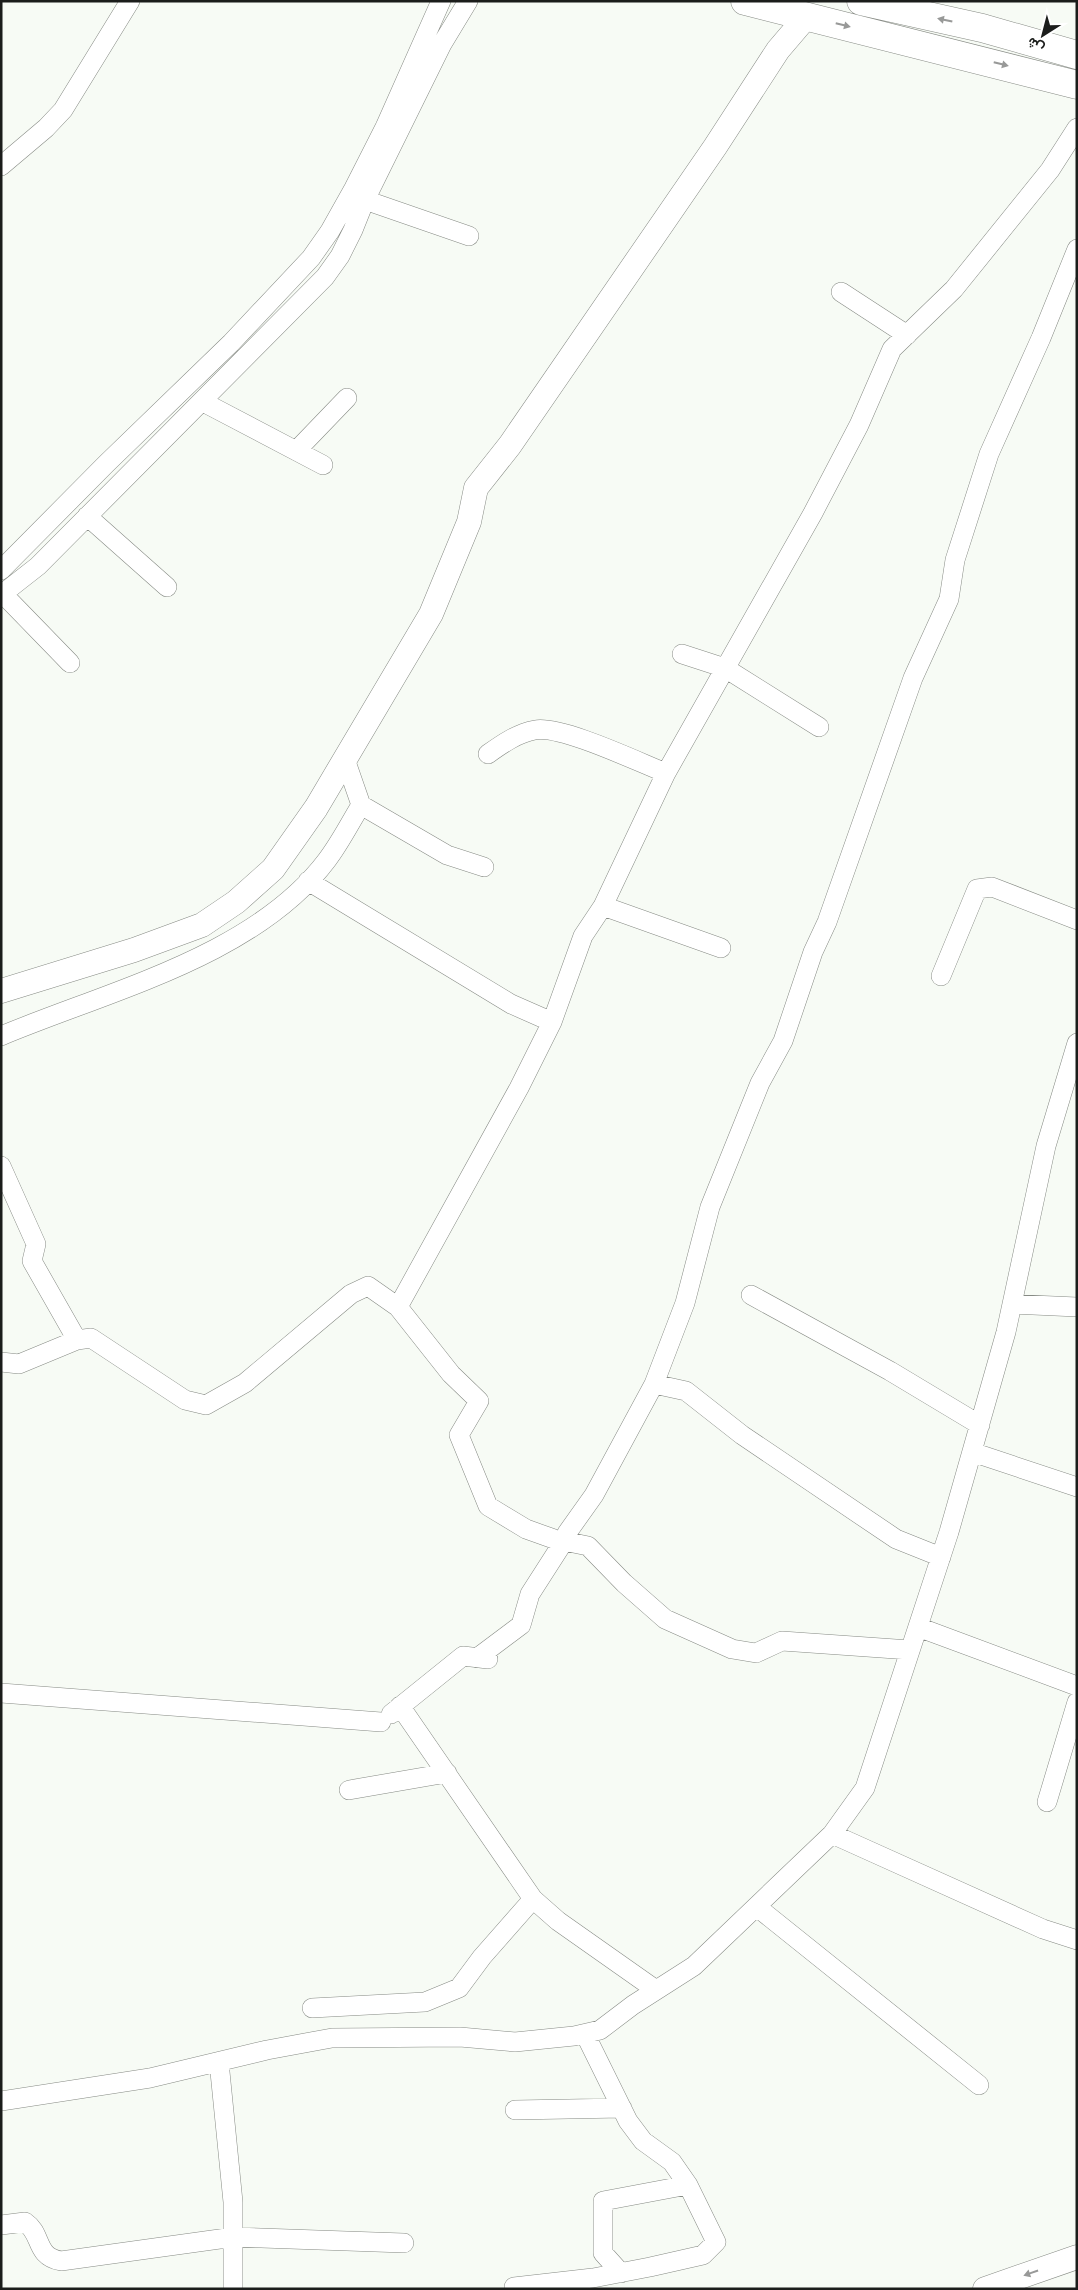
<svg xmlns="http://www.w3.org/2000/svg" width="1078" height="2290" font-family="'PT Sans Narrow',Vazirmatn,sans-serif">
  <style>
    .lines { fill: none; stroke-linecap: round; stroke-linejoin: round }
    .minor-casing { stroke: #868a84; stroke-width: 20 }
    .tertiary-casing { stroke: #868a84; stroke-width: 25 }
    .secondary-casing { stroke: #868a84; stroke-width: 29 }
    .minor { stroke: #fff; stroke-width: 19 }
    .tertiary { stroke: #fff; stroke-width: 24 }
    .secondary { stroke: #fff; stroke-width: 28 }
    .oneway { fill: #989998 }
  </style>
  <rect width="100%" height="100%" fill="#f7fbf5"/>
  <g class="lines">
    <defs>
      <path id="minor" d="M1 166 46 128 63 110 130 1
        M365 200 469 236
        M841 292 907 335
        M203 402 323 465
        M297 450 347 398
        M87 516 167 587
        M1 570 106 464 231 343 311 258 330 231 353 190 385 127 441 1
        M3 594 70 663
        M1 595 38 566 325 277 340 256 353 230 365 200 442 44 468 1
        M682 654 725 668 819 727
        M488 754C502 744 518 733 535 730 561 725 638 762 666 773
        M361 805 447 855 484 867
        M308 881 511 1004 552 1022
        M603 906 721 948
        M941 976 977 889 992 887 1077 920
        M1 1036C108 991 255 956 327 860 340 843 350 823 361 805L345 759
        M1 1166 36 1244 32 1261 77 1340
        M751 1295 890 1371 980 1425
        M1013 1304 1077 1307
        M1 1362 19 1364 77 1340 91 1338 185 1400 206 1405 245 1383 351 1294 368 1286 398 1307
        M654 1384 686 1391 742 1435 896 1539 941 1557
        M972 1452 1077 1487
        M918 1627 1077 1686
        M910 1650 782 1641 756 1653 732 1649 665 1619 624 1583 588 1546 554 1539 526 1529 488 1506 459 1435 479 1401 451 1374 398 1307 519 1088 552 1022 583 936 603 906 666 773 813 513 859 425 892 349 954 289 1050 170 1077 128
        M477 1658 521 1625 530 1594 564 1541 567 1533 594 1495 654 1384 685 1303 710 1207 760 1083 783 1041 813 952 827 922 913 678 949 599 955 560 989 454 1041 338 1077 249
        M1 1693 381 1722
        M400 1706 533 1899 558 1921 656 1990
        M391 1714 463 1656 488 1659
        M349 1790 447 1773
        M1047 1802 1077 1702
        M832 1834 1043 1929 1077 1940
        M757 1907 979 2085
        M312 2008 425 2002 459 1988 482 1957 533 1899
        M219 2062 233 2202V2289
        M1 2101 150 2078 267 2050 332 2038 460 2037 515 2042 574 2036 600 2030 633 2005 694 1966 832 1834 865 1788 949 1532 1006 1332 1046 1146 1077 1043
        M515 2110 622 2108
        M1 2225 25 2222C43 2234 34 2256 61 2261L234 2237 404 2243
        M621 2273 603 2253V2201L688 2185
        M514 2287 593 2278 650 2267 703 2255 716 2242 688 2185 672 2162 643 2141 628 2121 585 2034"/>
      <path id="tertiary" d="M1 991 134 950 202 925 236 902 273 869 316 808 431 614 469 522 476 488 510 445 715 147 778 50 807 16
        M985 2289 1077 2257"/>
      <path id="secondary" d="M745 1 1077 85
        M861 1 982 28 1077 55"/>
    </defs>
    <use href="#minor" class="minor-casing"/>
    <use href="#tertiary" class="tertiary-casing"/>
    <use href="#secondary" class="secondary-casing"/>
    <use href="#minor" class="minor"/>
    <use href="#tertiary" class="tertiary"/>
    <use href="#secondary" class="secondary"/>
  </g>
  <defs><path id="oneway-solid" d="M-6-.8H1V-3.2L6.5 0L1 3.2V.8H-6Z" transform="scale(1.25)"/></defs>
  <g class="oneway">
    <use href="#oneway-solid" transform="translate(945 20) rotate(-168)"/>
    <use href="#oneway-solid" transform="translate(843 25) rotate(14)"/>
    <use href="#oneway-solid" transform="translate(1001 64) rotate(14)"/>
    <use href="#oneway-solid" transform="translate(1031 2273) rotate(161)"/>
  </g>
  <rect width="1078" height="2290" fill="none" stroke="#1b1d1b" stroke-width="5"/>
  <g transform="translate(1043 35) rotate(216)" stroke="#ffffff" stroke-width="4" paint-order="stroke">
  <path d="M0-4L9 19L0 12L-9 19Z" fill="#1b1d1b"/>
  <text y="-8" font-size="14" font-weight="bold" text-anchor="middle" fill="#1b1d1b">ش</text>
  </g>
</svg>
